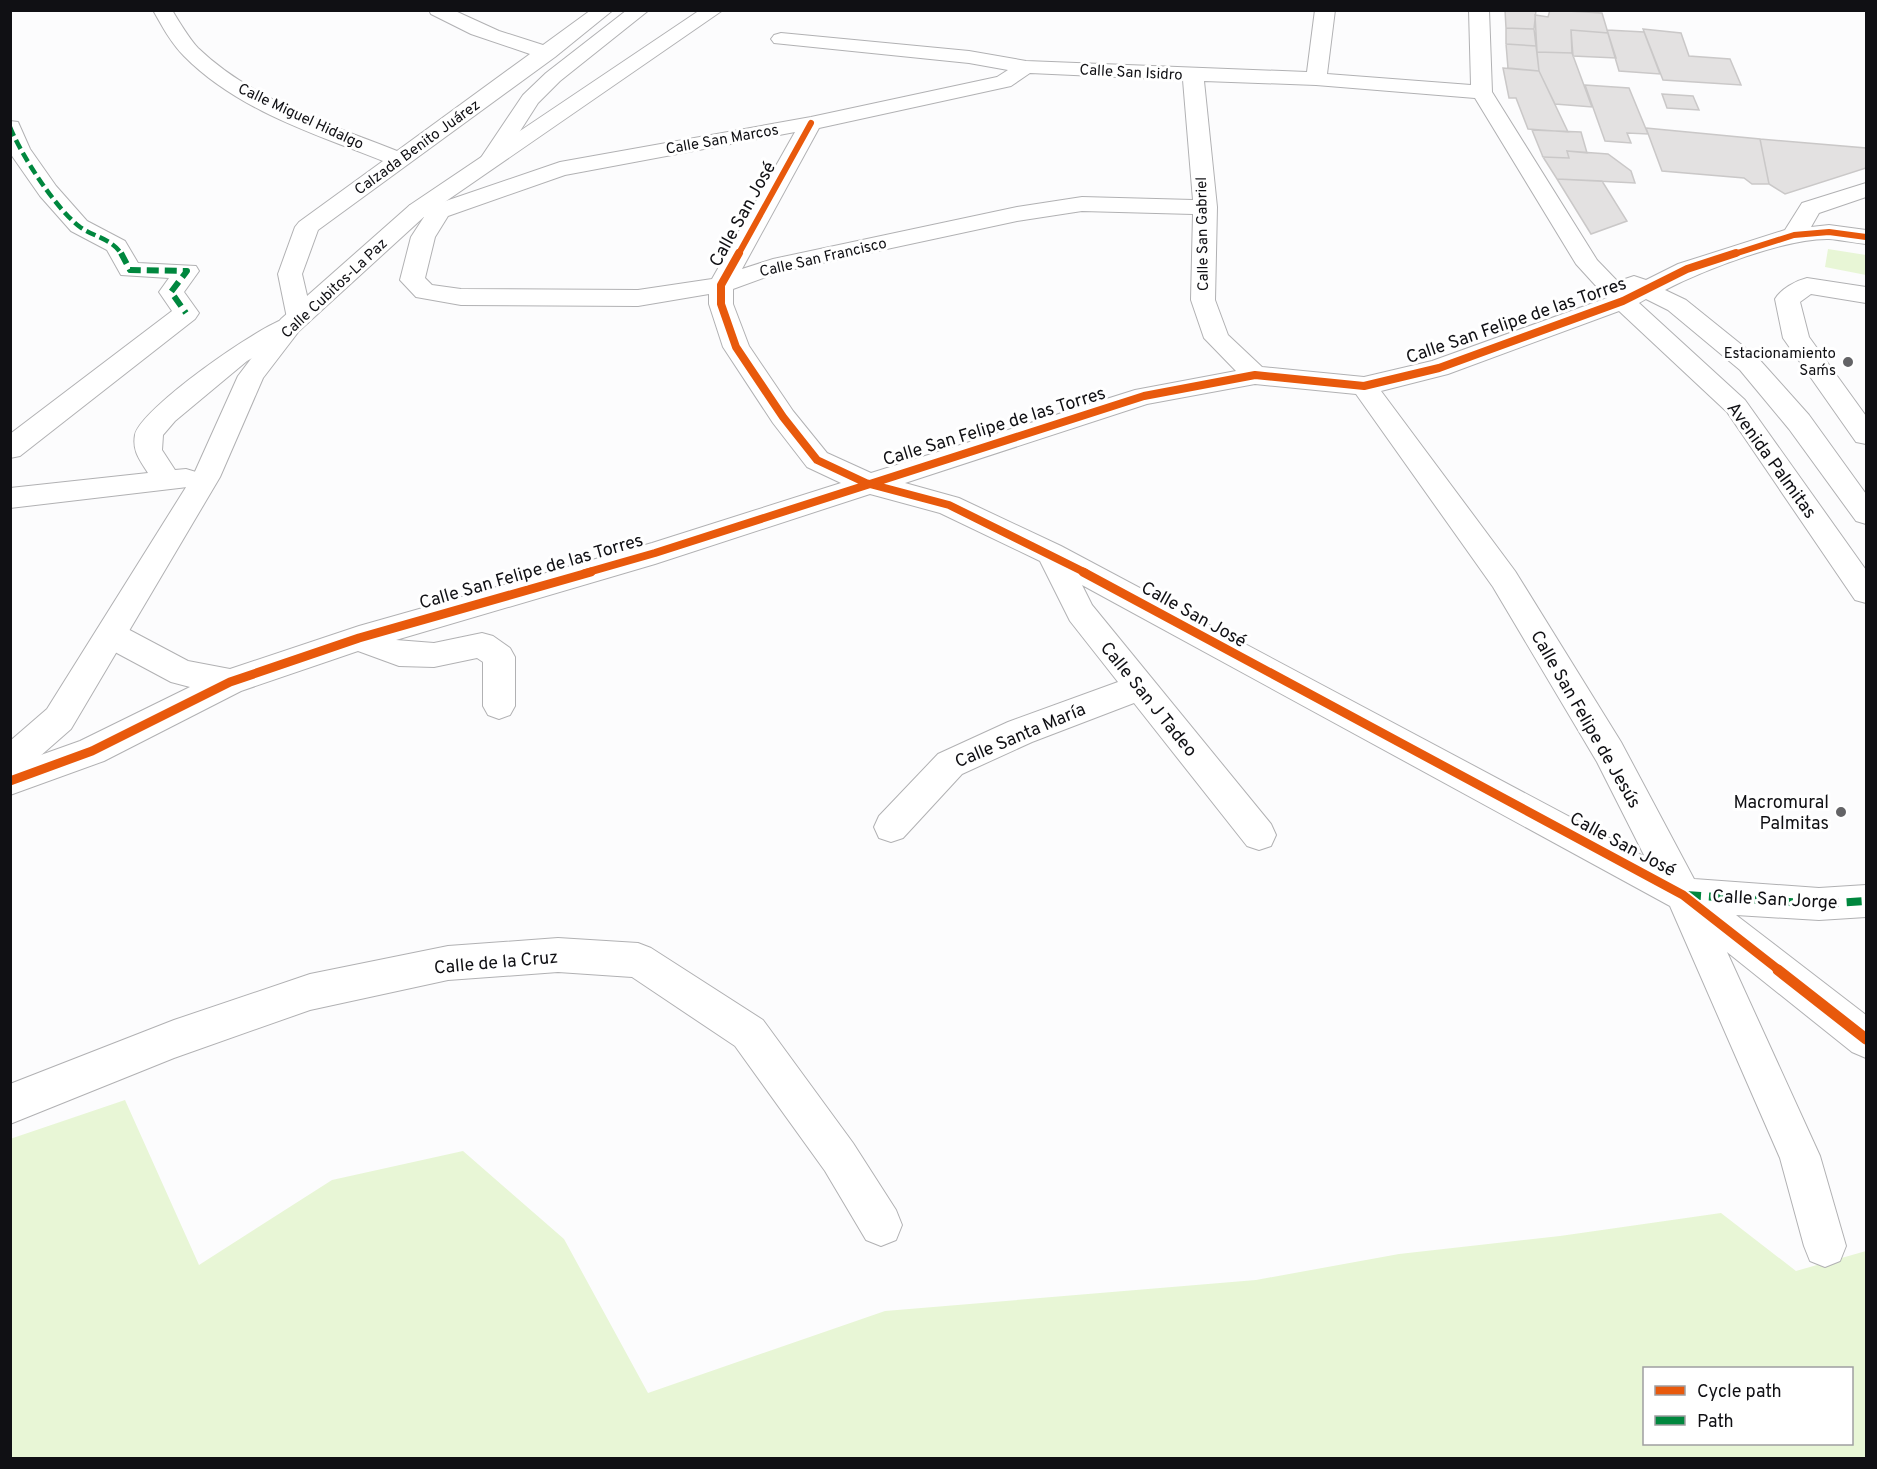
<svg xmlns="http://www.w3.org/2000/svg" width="1877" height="1469" font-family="Overpass,sans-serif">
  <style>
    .green { fill: #e8f6d6; fill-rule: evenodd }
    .building { fill: #e3e1e1; stroke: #cac8c8; stroke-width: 1.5 }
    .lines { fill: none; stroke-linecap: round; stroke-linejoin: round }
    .minor-casing { stroke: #b1b1b3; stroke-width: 2 }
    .major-casing { stroke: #b1b1b3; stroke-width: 2 }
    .minor { fill: #fff; fill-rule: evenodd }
    .major { fill: #fff; fill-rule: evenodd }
    .quiet-far2 { stroke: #00873e; stroke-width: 4.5; stroke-dasharray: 10 4.5; stroke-linecap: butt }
    .quiet-far1 { stroke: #00873e; stroke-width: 6; stroke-dasharray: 12 6; stroke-linecap: butt }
    .quiet { stroke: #00873e; stroke-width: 8; stroke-dasharray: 15 8; stroke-linecap: butt }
    .cycleway-far3-casing { stroke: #fff; stroke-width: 8 }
    .cycleway-far2-casing { stroke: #fff; stroke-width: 10 }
    .cycleway-far1-casing { stroke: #fff; stroke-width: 13 }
    .cycleway-casing { stroke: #fff; stroke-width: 15 }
    .cycleway-far3 { stroke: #e8590c; stroke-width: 6 }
    .cycleway-far2 { stroke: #e8590c; stroke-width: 8 }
    .cycleway-far1 { stroke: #e8590c; stroke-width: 9 }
    .cycleway { stroke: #e8590c; stroke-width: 11 }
    .poi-dot { fill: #636366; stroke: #fff; stroke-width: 2 }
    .labels { text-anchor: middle; stroke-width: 6; stroke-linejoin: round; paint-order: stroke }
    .far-street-label { font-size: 15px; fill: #101014; stroke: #fff }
    .far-poi-label { font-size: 15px; fill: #101014; stroke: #fff; text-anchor: end }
    .street-label { font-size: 18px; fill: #101014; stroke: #fff }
    .poi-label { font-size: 18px; fill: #101014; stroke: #fff; text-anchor: end }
  </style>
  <rect width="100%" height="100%" fill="#fcfcfd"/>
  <path class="green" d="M1828 249 1866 255V275L1825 267Z
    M125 1100 199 1265 332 1180 463 1151 564 1239 648 1393 885 1311 1256 1280 1399 1254 1560 1236 1721 1213 1796 1271 1866 1251V1458H11L10 1139ZM1644 1368H1852V1444H1644Z"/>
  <path class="building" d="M1505 10H1536L1534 29 1506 28Z
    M1550 10 1602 13 1608 33 1571 30 1572 53 1537 52 1535 15 1548 17Z
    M1506 28 1534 29 1536 46 1506 44Z
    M1643 29 1681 33 1689 56 1730 59 1741 85 1663 80Z
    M1571 30 1608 33 1616 58 1573 56Z
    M1607 30 1644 32 1660 74 1619 71Z
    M1506 44 1536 46 1539 71 1508 68Z
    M1537 52 1572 53 1592 107 1555 104 1539 71Z
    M1503 68 1539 71 1568 132 1528 129 1516 98H1509Z
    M1585 85 1629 88 1648 134 1627 133 1631 143 1605 141Z
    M1662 94 1693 96 1699 110 1667 108Z
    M1646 128 1760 139 1769 184H1752L1744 178 1662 171Z
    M1532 130 1581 132 1587 153 1567 151 1569 158 1543 157Z
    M1760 139 1866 148V168L1785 194 1769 184Z
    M1567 151 1608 154 1631 171 1635 183 1557 179 1543 157 1569 158Z
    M1557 179 1602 181 1627 221 1591 234Z"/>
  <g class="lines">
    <defs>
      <path id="minor" d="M153 10H172C180 23 188 37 198 48 252 100 329 124 397 151L530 54 471 34 431 14 429 10H453L499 31 543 45 591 10H613L555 57 318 230 302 274 312 317 308 323 302 324 299 331 247 361 175 421 163 435 162 450 175 470 186 469 196 472 200 479 196 486 10 508V488L148 473C140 460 132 451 135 435 140 409 260 325 287 318L278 274 295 227 299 222 383 161C315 134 237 110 184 56 171 43 162 26 153 10Z
        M627 10H649L560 81 538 103 499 164 491 166 483 164 480 159 523 95 546 73Z
        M1315 10H1335L1327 74 1471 85 1469 10H1489L1492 92 1597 260 1624 288 1622 284 1625 279 1634 276 1646 280 1678 264 1785 230 1802 203 1866 183V197L1819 213 1811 227 1829 225 1866 230V244C1854 243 1842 240 1829 239 1786 238 1704 270 1665 290L1686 300 1758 358 1809 415 1866 494V524L1856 521 1789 429 1740 370 1668 310 1646 299 1639 303 1745 400 1866 570V603L1855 600 1727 412 1619 311 1448 374 1381 391 1515 571 1621 742 1694 879 1819 888 1866 885V917L1819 920 1736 915 1866 1015V1058L1852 1052 1727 952 1820 1156 1846 1246 1840 1261 1825 1267 1810 1261 1804 1246 1780 1158 1670 906 1082 585 1092 605 1271 824 1276 835 1271 846 1259 850 1247 846 1134 703 1032 742 962 774 903 838 891 842 879 838 874 827 879 816 938 754 1008 722 1118 682 1070 621 1040 561 940 513 870 494 655 564 396 640 434 643 482 633 493 636 510 648 515 657V706L510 715 499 719 488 715 483 706V662L477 658 434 667 399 666 358 651 241 691 104 761 10 795V766L80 741 190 687 171 682 100 644 95 635 100 626 111 623 122 626 188 661 230 669 359 626 652 543 841 483 807 467 773 423 723 347 709 304V294L638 306 461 305 416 297 400 280 411 237 424 217 410 215 406 210 410 205 437 204 560 162 811 117 997 77 1008 70 969 63 774 43 771 39 774 35 781 33 969 51 1026 61 1307 72ZM1030 73 1183 80 1193 200 1082 197 1017 207 773 259 742 269 819 128 1011 86ZM1204 81 1316 85 1475 98 1576 264 1607 298 1432 361 1364 377 1262 367 1228 335 1215 300 1217 207ZM795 132 712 279 638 290 461 289 432 285 425 278 435 237 448 216 565 175ZM1082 211 1193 214 1191 300 1204 338 1236 371 1135 390 871 473 827 453 793 411 749 346 733 304V289L780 272 1017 221ZM1255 384 1356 394 1493 587 1597 762 1645 857 1061 546 959 498 905 483 1147 404Z
        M10 121 18 122 30 149 56 186 87 221 125 241 138 263 196 266 199 271 184 292 199 313 195 319 20 456 10 458V434L172 311 159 292 169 278 121 275 107 250 71 231 40 196 10 153Z
        M1807 278 1866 287V303L1811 294 1800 302 1809 337 1866 416V444L1856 442 1783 338 1775 299C1781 289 1795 281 1807 278Z
        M558 938 638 943 651 948 763 1020 853 1143 896 1210 902 1225 896 1240 881 1246 866 1240 825 1171 735 1046 632 977 558 972 448 980 310 1010 174 1058 10 1124V1084L174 1020 310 974 448 946Z"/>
      <path id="major" d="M700 10H723L426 215 299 331 263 378 220 477 71 729 22 772 10 776V741L47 709 193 476 238 376 281 319 410 205Z"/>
    </defs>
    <use href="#minor" class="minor-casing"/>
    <use href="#major" class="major-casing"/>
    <use href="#minor" class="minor"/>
    <use href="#major" class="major"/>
    <path class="quiet-far2" d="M10 127C21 155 56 209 80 227 94 237 113 239 122 255"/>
    <path class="quiet-far1" d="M121 253 130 270 187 271 171 292 186 313"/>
    <path class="quiet" d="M1686 895 1819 904 1866 901"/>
    <defs>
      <path id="cycleway-far3" d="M738 255 811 123
        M1731 255 1794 235 1829 232 1866 237"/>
      <path id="cycleway-far2" d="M739 253 721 285V304L736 347 783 417 817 460 866 483 949 505 1086 573
        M585 573 655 553 1144 396 1255 375 1364 386 1439 368 1623 301 1687 269 1736 253"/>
      <path id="cycleway-far1" d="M1083 572 1683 895 1780 971
        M10 781 92 751 230 682 359 638 591 572"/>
      <path id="cycleway" d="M1778 970 1866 1039"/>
    </defs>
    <use href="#cycleway-far3" class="cycleway-far3-casing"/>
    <use href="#cycleway-far2" class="cycleway-far2-casing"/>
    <use href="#cycleway-far1" class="cycleway-far1-casing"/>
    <use href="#cycleway" class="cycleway-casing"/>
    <use href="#cycleway-far3" class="cycleway-far3"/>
    <use href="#cycleway-far2" class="cycleway-far2"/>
    <use href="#cycleway-far1" class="cycleway-far1"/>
    <use href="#cycleway" class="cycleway"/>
  </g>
  <g class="poi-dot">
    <circle cx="1848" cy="362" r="6"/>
    <circle cx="1841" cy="812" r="6"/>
  </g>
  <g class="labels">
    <g class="far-street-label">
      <text transform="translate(1131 72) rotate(3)" y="5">Calle San Isidro</text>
      <text transform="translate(301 116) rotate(25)" y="5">Calle Miguel Hidalgo</text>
      <text transform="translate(722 139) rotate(-10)" y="5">Calle San Marcos</text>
      <text transform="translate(417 147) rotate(-36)" y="5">Calzada Benito Juárez</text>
      <text transform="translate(1202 234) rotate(-91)" y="5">Calle San Gabriel</text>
      <text transform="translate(823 257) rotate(-13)" y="5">Calle San Francisco</text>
      <text transform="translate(334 288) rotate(-43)" y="5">Calle Cubitos-La Paz</text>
    </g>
    <g class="far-poi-label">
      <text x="1836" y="358">Estacionamiento<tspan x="1836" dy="17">Sam´s</tspan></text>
    </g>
    <g class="street-label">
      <text transform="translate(742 214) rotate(-61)" y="6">Calle San José</text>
      <text transform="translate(1516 320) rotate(-19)" y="6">Calle San Felipe de las Torres</text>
      <text transform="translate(994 426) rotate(-17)" y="6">Calle San Felipe de las Torres</text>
      <text transform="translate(1772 460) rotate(54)" y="6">Avenida Palmitas</text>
      <text transform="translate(531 571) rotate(-16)" y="6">Calle San Felipe de las Torres</text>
      <text transform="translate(1194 614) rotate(29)" y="6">Calle San José</text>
      <text transform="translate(1149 699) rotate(51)" y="6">Calle San J Tadeo</text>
      <text transform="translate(1586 719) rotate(60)" y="6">Calle San Felipe de Jesús</text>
      <text transform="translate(1020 735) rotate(-23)" y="6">Calle Santa María</text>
      <text transform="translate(1623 844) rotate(28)" y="6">Calle San José</text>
      <text transform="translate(1775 899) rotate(3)" y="6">Calle San Jorge</text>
      <text transform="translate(496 962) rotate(-5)" y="6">Calle de la Cruz</text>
    </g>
    <g class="poi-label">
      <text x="1829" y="808">Macromural<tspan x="1829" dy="21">Palmitas</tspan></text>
    </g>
  </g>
  <rect width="1877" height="1469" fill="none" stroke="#101014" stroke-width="24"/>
  <rect x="1643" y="1367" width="210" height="78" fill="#ffffff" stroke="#9f9fa1" stroke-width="1.5"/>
  <rect x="1655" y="1386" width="30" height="9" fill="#e8590c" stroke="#9f9fa1" stroke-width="1.5"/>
  <text x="1697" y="1397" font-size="18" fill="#101014">Cycle path</text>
  <rect x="1655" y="1416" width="30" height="9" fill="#00873e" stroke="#9f9fa1" stroke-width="1.5"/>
  <text x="1697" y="1427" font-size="18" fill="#101014">Path</text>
</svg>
